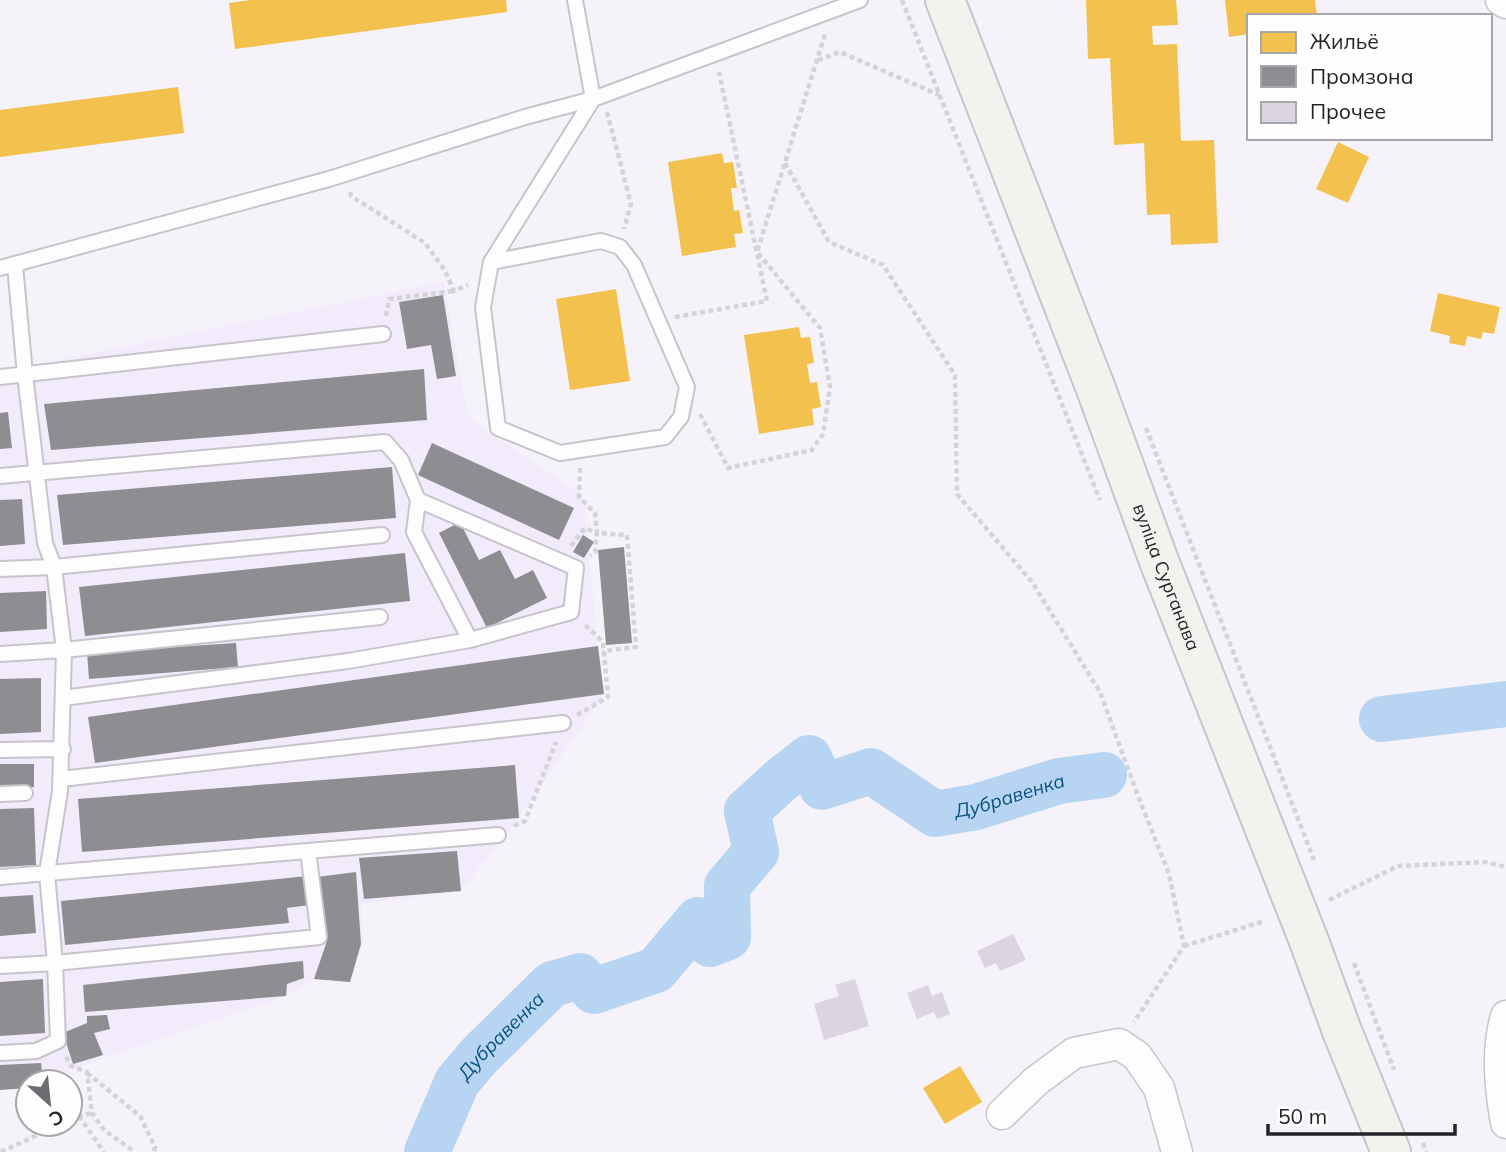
<svg xmlns="http://www.w3.org/2000/svg" width="1506" height="1152" font-family="Mulish,sans-serif">
  <style>
    .built { fill: #f2ebfc }
    .homes { fill: #f2c14e }
    .industry { fill: #8d8d92 }
    .lines { fill: none; stroke-linecap: round; stroke-linejoin: round }
    .river { stroke: #b7d5f2; stroke-width: 46 }
    .building { fill: #dbd5e2 }
    .lane-casing { stroke: #c7c4cb; stroke-width: 18 }
    .street-casing { stroke: #c7c4cb; stroke-width: 33 }
    .secondary-casing { stroke: #c7c4cb; stroke-width: 42 }
    .path { stroke: #d4d4d6; stroke-width: 4.5; stroke-dasharray: 5 3.5; stroke-linecap: butt }
    .lane { stroke: #fefdfe; stroke-width: 14 }
    .street { stroke: #fefdfe; stroke-width: 30 }
    .secondary { stroke: #f4f2ef; stroke-width: 38 }
    .labels { text-anchor: middle; stroke-width: 7; stroke-linejoin: round; paint-order: stroke }
    .street-label { font-size: 18px; fill: #252229; stroke: #fefefe }
    .water-label { font-size: 19px; font-style: italic; fill: #095080; stroke: #fefefe }
  </style>
  <rect width="100%" height="100%" fill="#f5f2fa"/>
  <path class="built" d="M444 282 468 417 583 496 598 646 604 694 519 818 461 891 361 904 363 942 350 982 314 979 286 996 73 1069 52 1082H28V1088L0 1090V372Z"/>
  <path class="homes" d="M250 0H506L507 12 235 49 229 3Z
    M1086 0H1176L1178 25 1152 26 1153 45 1177 44 1181 141 1214 140 1218 243 1171 245 1170 214 1147 215 1144 143 1114 145 1110 58 1088 59Z
    M1225 0H1315L1317 16H1249V34L1229 37Z
    M178 87 184 133 0 157V110Z
    M1338 142 1369 157 1348 203 1316 189Z
    M722 153 724 163 733 162 737 188H731L734 211 739 210 743 233 734 234 736 247 682 256 668 162Z
    M616 289 630 381 570 390 556 299Z
    M1438 293 1500 307 1494 334 1483 332 1481 339 1467 336 1465 346 1449 343 1450 336 1430 331Z
    M799 327 801 338 810 337 814 363 807 364 810 383 817 382 821 407 812 409 814 425 759 434 744 335Z
    M960 1066 982 1102 945 1124 923 1088Z"/>
  <path class="industry" d="M443 295 456 376 437 379 431 345 407 349 399 302Z
    M424 369 427 420 51 450 44 404Z
    M8 412 12 448 0 449V413Z
    M432 443 574 508 559 540 418 475Z
    M392 467 396 518 63 545 57 495Z
    M22 499 25 544 0 546V500Z
    M460 522 479 560 500 550 515 579 533 570 547 598 487 628 439 533Z
    M583 535 594 542 584 558 573 552Z
    M624 547 632 643 606 645 598 550Z
    M405 553 410 601 85 636 79 587Z
    M46 591 47 629 0 632V593Z
    M236 643 238 667 89 679 87 653Z
    M598 646 604 694 95 763 88 717Z
    M41 678V732L0 734V679Z
    M0 764H34V787H0Z
    M515 765 519 818 82 852 78 799Z
    M34 808 36 865 0 867V809Z
    M457 851 461 891 364 899 359 858Z
    M356 872 361 944 350 982 314 979 327 941 317 877Z
    M307 876 310 905 287 908 289 923 65 945 61 901Z
    M33 895 36 933 0 936V897Z
    M303 961 304 978 287 984 286 996 85 1012 83 985Z
    M43 979 45 1033 0 1036V982Z
    M107 1015 110 1029 94 1033 103 1055 73 1064 63 1033 87 1023V1016Z
    M41 1063 43 1082H28V1088L0 1090V1065Z"/>
  <g class="lines">
    <g class="river">
      <path d="M1382 719 1506 704"/>
      <path id="s1" d="M427 1152 457 1082 479 1056 552 984 580 976 594 991 656 970 698 920 710 944 728 937 727 886 756 852 747 811 782 779 809 758 822 787 871 771 935 814 976 807 1059 781 1104 775"/>
    </g>
  </g>
  <path class="building" d="M1013 934 1026 960 1000 971 996 963 985 968 977 951Z
    M855 979 869 1026 824 1040 814 1004 839 996 835 985Z
    M928 985 932 996 942 992 950 1014 937 1019 934 1012 917 1019 907 993Z"/>
  <g class="lines">
    <defs>
      <path id="lane" d="M491 262 601 241 620 247 634 265 687 387 681 417 665 437 560 453 498 428 483 307 491 262 593 99 575 0
        M0 268 329 179 525 117 593 99 860 0
        M0 377 383 334
        M0 476 385 442 401 460 418 500 576 568 571 612 470 640 348 661 63 698
        M418 500 414 532 470 640
        M0 569 54 567 382 535
        M0 654 64 650 380 617
        M0 750 63 749
        M61 779 563 723
        M0 794 25 793
        M0 877 498 835
        M0 966 55 963 319 937 308 851
        M0 1053 36 1051 58 1041 55 963 47 873 60 791 64 650 54 567 45 543 25 375 15 265"/>
      <path id="street" d="M1501 0 1506 3
        M1506 1016C1496 1051 1500 1088 1506 1123
        M1002 1114 1036 1081 1074 1053 1119 1044 1137 1056 1159 1088 1177 1152"/>
      <g id="secondary">
        <path id="s2" d="M945 0 1096 389 1159 561 1309 941 1342 1031 1391 1152"/>
      </g>
    </defs>
    <use href="#lane" class="lane-casing"/>
    <use href="#street" class="street-casing"/>
    <use href="#secondary" class="secondary-casing"/>
    <path class="path" d="M902 0 1100 500
      M818 60 840 52 939 95
      M607 112 631 204 624 229
      M785 163 829 242 883 265 955 375 957 494 1032 582 1100 692 1138 796 1169 874 1184 946 1134 1022
      M350 192 351 196 425 243 444 269 454 291 468 285
      M386 316 389 299 454 291
      M675 317 767 301 719 72
      M700 414 728 468 812 450 823 434 830 387 820 328 757 252 826 31
      M1146 428 1314 860
      M580 468 579 497 595 513 597 533 627 535 636 647 603 651
      M571 546 585 528 597 533 595 552 590 556
      M577 715 608 697 603 642 584 624
      M514 826 525 821 556 742
      M1329 900 1398 866 1485 862 1506 867
      M1184 946 1265 921
      M1354 963 1394 1070
      M66 1057 71 1066 87 1072 92 1113 104 1130 135 1152
      M87 1073 140 1116 155 1147 154 1152
      M79 1116 104 1152
      M70 1120 79 1116 92 1113
      M1423 1143 1426 1152
      M1 1152 61 1124"/>
    <use href="#lane" class="lane"/>
    <use href="#street" class="street"/>
    <use href="#secondary" class="secondary"/>
  </g>
  <g class="labels">
    <g class="street-label">
      <text dy="6" stroke="none"><textPath href="#s2" startOffset="618">вуліца Сурганава</textPath></text>
    </g>
    <g class="water-label">
      <text dy="7" stroke="none"><textPath href="#s1" startOffset="896">Дубравенка</textPath></text>
      <text dy="7" stroke="none"><textPath href="#s1" startOffset="140">Дубравенка</textPath></text>
    </g>
  </g>
  <rect x="1247" y="14" width="245" height="126" fill="#fefefe" stroke="#a7a6a9" stroke-width="2"/>
  <rect x="1261" y="32" width="35" height="21" fill="#f2c14e" stroke="#a7a6a9" stroke-width="2"/>
  <text x="1310" y="49" font-size="21" fill="#252229">Жильё</text>
  <rect x="1261" y="66" width="35" height="21" fill="#8d8d92" stroke="#a7a6a9" stroke-width="2"/>
  <text x="1310" y="84" font-size="21" fill="#252229">Промзона</text>
  <rect x="1261" y="102" width="35" height="21" fill="#dbd5e2" stroke="#a7a6a9" stroke-width="2"/>
  <text x="1310" y="119" font-size="21" fill="#252229">Прочее</text>
  <g transform="translate(49 1103) rotate(153)"><circle r="33" fill="#fefefe" stroke="#a7a6a9" stroke-width="2"/>
  <path d="M0-5L12 26L0 18L-12 26Z" fill="#6e6b72"/>
  <text y="-10" font-size="19" font-weight="bold" text-anchor="middle" fill="#252229">С</text>
  </g>
  <path d="M1268 1124v10h187v-10" fill="none" stroke="#252229" stroke-width="3.5"/>
  <text x="1278" y="1124" font-size="21" fill="#252229" stroke="#fefefe" stroke-width="5" paint-order="stroke">50 m</text>
</svg>
